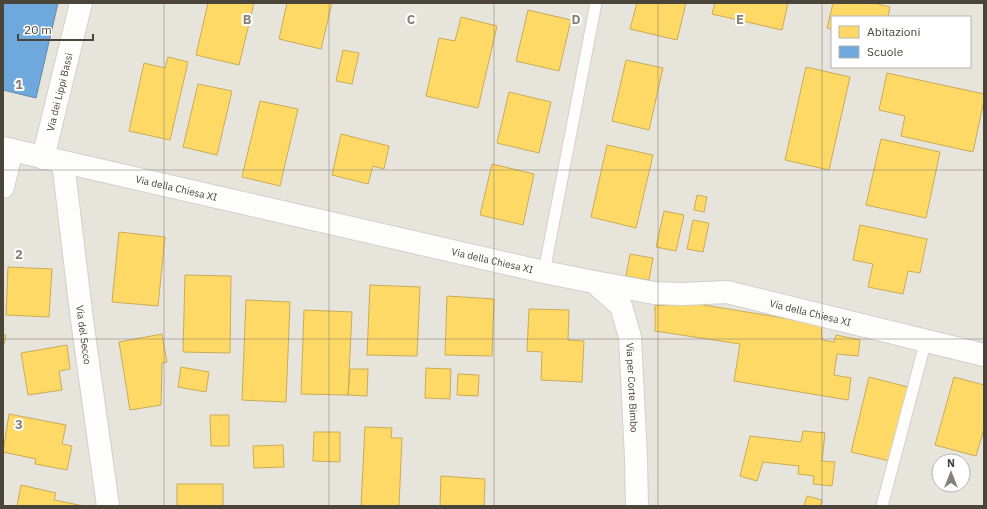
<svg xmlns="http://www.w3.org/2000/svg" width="987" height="509" font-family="'IBM Plex Sans',sans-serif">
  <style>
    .residential { fill: #e7e4dc; fill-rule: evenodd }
    .homes { fill: #ffd966; stroke: #c9ac58 }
    .schools { fill: #6fa8dc; stroke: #648aab }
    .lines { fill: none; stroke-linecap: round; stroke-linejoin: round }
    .lane-casing { stroke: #d2d0cb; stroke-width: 13 }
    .street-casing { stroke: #d2d0cb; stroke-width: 24 }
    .lane { stroke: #fdfdfc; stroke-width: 11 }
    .street { stroke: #fdfdfc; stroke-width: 22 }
    .grid { fill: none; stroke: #868178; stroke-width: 1; stroke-opacity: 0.55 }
    .labels { text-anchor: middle; stroke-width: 4; stroke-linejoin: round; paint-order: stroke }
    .street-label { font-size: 10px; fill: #4b4439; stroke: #fff }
    .grid-label { font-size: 13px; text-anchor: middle; font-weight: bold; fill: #868178; stroke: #fff; stroke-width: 4; stroke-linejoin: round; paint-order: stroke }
  </style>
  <rect width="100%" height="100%" fill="#f4f2ee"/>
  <path class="residential" d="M3 3H984V506H3ZM832 17H970V67H832ZM939 461H963V485H939Z"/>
  <path class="homes" d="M208 3H254L239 65 196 55Z
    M287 3H332L321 49 279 39Z
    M637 3H686L677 40 630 29Z
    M715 3H788L782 30 712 14Z
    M833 3H874L890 7 888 17H832V29L827 28Z
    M528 10 571 20 559 71 516 61Z
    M461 17 497 26 478 108 426 96 439 38 455 41Z
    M343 50 359 53 352 84 336 81Z
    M168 57 188 62 170 140 129 131 144 63 165 68Z
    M626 60 663 68 649 130 612 121Z
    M806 67 850 77 829 170 785 160Z
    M887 73 984 94V100L973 152 901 136 905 116 879 110Z
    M198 84 232 91 217 155 183 147Z
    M509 92 551 102 539 153 497 143Z
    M260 101 298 109 280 186 242 177Z
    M341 134 389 146 384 169 373 166 368 184 332 175Z
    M881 139 940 152 926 218 866 205Z
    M607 145 653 155 636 228 591 217Z
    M492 164 534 174 523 225 480 215Z
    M697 195 707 197 704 212 694 210Z
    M664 211 684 215 676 251 656 247Z
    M693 220 709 223 703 252 687 249Z
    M860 225 927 239 920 273 908 271 903 294 868 287 873 264 853 260Z
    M119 232 165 237 158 306 112 302Z
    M630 254 653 258 649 280 626 276Z
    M8 267 52 269 49 317 6 315Z
    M185 275 231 276 230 353 183 352Z
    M370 285 420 287 417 356 367 355Z
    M447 296 494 299 492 356 445 355Z
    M246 300 290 302 286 402 242 400Z
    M691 303 821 324 822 340 834 342 836 335 860 340 858 356 837 354 834 375 851 378 848 400 734 381 740 344 655 331V306Z
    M529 309 569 310 568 340 584 341 582 382 541 380 542 352 527 351Z
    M304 310 352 312 348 395 301 394Z
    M162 334 167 362 162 363 161 405 130 410 119 342Z
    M3 335H6L3 348Z
    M67 345 70 369 59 371 62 390 28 395 21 353Z
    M181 367 209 372 206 392 178 387Z
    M426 368 451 369 450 399 425 398Z
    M350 369H368L367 396 348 395Z
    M458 374 479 375 478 396 457 395Z
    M869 377 908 387 890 461 851 452Z
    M954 377 984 385V429L976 456 935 445Z
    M9 414 66 425 62 444 72 446 67 470 35 464 36 459 3 452Z
    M210 415H229V446H211Z
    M365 427 392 428 391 438H402L399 506H361Z
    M803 431 825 433 822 461 835 462 832 486 813 484 814 476 798 474 799 466 763 462 757 481 740 476 750 436 801 442Z
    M314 432H340V462L313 461Z
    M283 445 284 467 254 468 253 446Z
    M441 476 485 479 484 506H440Z
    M177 484H223V506H177Z
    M21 485 56 493 54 500 84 506H17Z
    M807 496 822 500 820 506H804Z"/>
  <path class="schools" d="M3 3H58L36 98 3 90Z"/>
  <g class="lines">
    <defs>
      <path id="lane" d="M544 272 596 3
        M882 506 926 340"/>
      <g id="street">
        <path id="s1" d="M3 148 544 272 594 282 654 293 683 294 727 292 984 355"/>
        <path id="s2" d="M43 158 81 3"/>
        <path id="s3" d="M63 162 82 320 108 506"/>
        <path d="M3 187 12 150"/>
        <path id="s4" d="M594 282 621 306 630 337 636 458 637 506"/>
      </g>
    </defs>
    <use href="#lane" class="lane-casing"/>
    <use href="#street" class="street-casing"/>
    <use href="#lane" class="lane"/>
    <use href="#street" class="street"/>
  </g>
  <path class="grid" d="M164 3V506M329 3V506M494 3V506M658 3V506M822 3V506M3 170H984M3 339H984"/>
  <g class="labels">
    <g class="street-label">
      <text dy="4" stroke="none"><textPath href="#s2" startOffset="68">Via dei Lippi Bassi</textPath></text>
      <text dy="4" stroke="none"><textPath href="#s1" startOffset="178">Via della Chiesa XI</textPath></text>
      <text dy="4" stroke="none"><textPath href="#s1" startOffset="502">Via della Chiesa XI</textPath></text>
      <text dy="4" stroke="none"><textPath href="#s1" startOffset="826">Via della Chiesa XI</textPath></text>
      <text dy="4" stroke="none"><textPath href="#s3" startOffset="174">Via del Secco</textPath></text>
      <text dy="4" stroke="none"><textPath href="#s4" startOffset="119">Via per Corte Bimbo</textPath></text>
    </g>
  </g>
  <g class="grid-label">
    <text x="247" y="24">B</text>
    <text x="411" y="24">C</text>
    <text x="576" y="24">D</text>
    <text x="740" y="24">E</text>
    <text x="19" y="89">1</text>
    <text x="19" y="259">2</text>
    <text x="19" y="429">3</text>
  </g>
  <rect width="987" height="509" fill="none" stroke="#4b4439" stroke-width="8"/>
  <rect x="831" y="16" width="140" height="52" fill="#ffffff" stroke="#b7b4b0"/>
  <rect x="839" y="26" width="20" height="12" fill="#ffd966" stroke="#b7b4b0"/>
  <text x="867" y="36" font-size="12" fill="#4b4439">Abitazioni</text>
  <rect x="839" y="46" width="20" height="12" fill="#6fa8dc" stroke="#b7b4b0"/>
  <text x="867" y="56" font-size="12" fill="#4b4439">Scuole</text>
  <g transform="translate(951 473)"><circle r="19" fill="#ffffff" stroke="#b7b4b0"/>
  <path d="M0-3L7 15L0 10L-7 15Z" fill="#868178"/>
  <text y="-6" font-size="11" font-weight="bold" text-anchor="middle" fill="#4b4439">N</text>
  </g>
  <path d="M18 34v6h75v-6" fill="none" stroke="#4b4439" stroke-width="2"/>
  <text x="24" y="34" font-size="12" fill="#4b4439" stroke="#ffffff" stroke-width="3" paint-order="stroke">20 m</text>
</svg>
